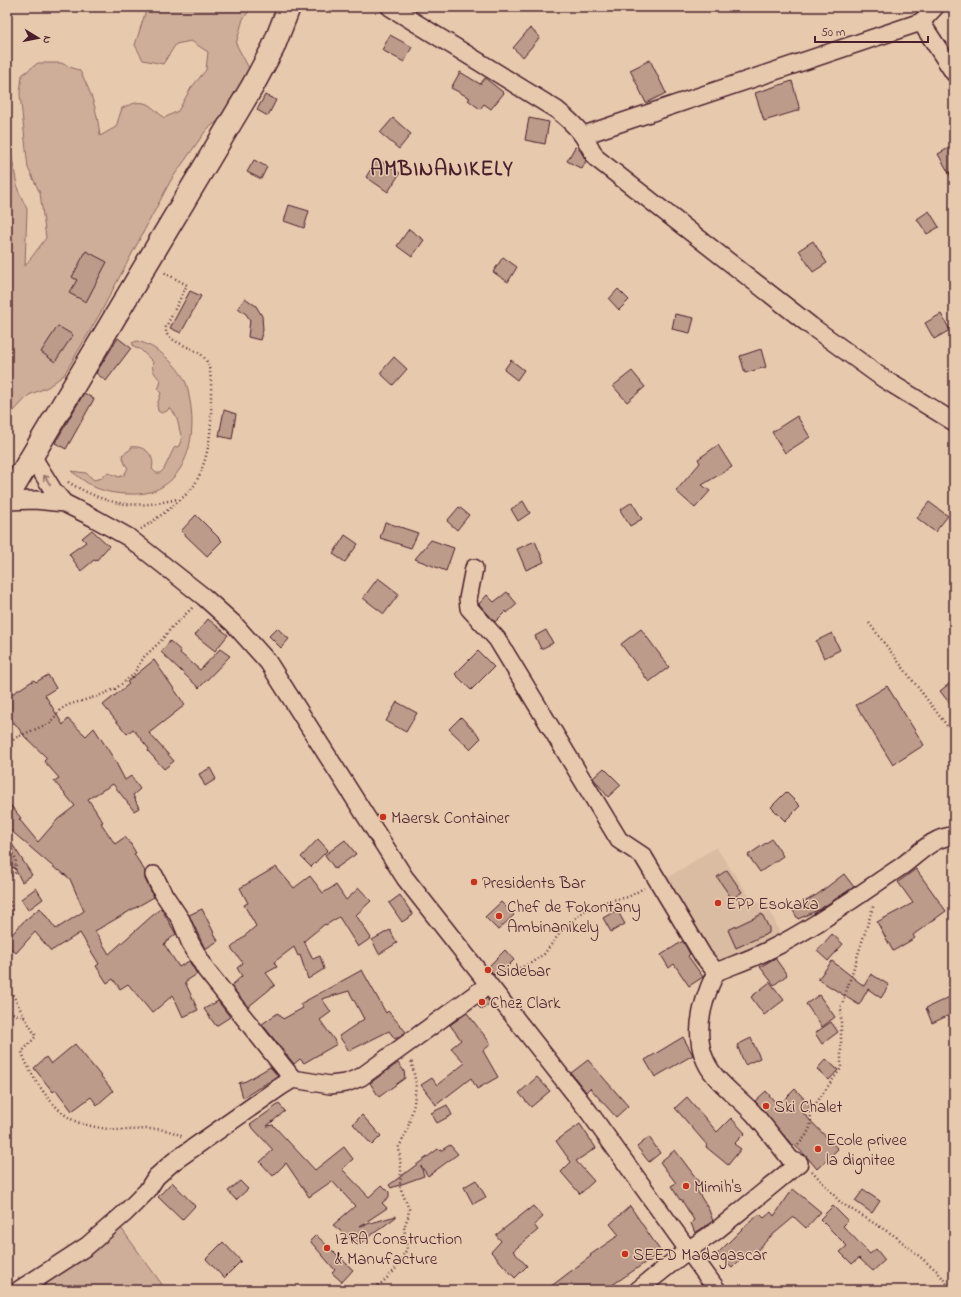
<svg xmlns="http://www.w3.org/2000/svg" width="961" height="1297" font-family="'Indie Flower',sans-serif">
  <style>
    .built { fill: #dabca3 }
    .green { fill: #ceae99; stroke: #8c6662 }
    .building { fill: #bc9b8a; stroke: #4a1f2b }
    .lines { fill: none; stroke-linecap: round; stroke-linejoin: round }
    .street-casing { stroke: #4a1f2b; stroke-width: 20 }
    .secondary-casing { stroke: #4a1f2b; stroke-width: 25 }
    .path { stroke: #4a1f2b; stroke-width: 2.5; stroke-dasharray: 1 3; stroke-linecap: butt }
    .street { stroke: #e7caae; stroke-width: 17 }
    .secondary { stroke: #e7caae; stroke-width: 22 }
    .oneway { stroke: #98746c }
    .poi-dot { fill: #c8321e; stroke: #e7caae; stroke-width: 1.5 }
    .labels { text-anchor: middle; stroke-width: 3; stroke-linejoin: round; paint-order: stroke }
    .poi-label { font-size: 17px; fill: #4a1f2b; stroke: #e7caae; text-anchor: start }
    .district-label { font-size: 21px; font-weight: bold; letter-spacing: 1px; fill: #4a1f2b; stroke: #e7caae }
  </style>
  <rect width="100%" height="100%" fill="#e7caae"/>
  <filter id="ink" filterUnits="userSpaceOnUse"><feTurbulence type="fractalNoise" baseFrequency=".025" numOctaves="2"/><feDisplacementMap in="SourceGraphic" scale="8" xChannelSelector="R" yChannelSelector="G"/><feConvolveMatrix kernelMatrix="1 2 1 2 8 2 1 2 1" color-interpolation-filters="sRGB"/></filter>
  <g filter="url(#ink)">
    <path class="built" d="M716 847 749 896 769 908 782 938 727 959H719L713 956 664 880Z"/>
    <path class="green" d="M147 7H252L243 19 236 44 250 70 244 102 207 129 171 180 101 312 64 375 48 387 29 395 11 414 9 428 7 431V82L10 148 18 190 27 209 25 266 46 238 40 193 28 168 20 94 22 75 38 63H61L80 71C92 94 97 110 100 136L116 127 122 108C144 98 147 102 164 118L178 111 191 88 206 70 208 52 191 41 176 44 163 64 143 60 135 45Z
      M137 341C156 345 178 365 186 383 188 388 189 396 190 401 198 444 182 497 129 494 117 494 105 492 94 487 86 483 78 476 71 471L86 473 94 480 102 478 103 475 109 473 119 477 124 475 128 468 125 464 122 455 131 449V447C144 445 156 455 152 469L156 473H160L164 469 174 448 179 446 182 438C178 429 179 414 169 408L167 411 162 413 158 411 157 405 161 393 158 390 161 381C155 374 151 371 153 362L140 349 135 348 132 343Z
      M121 1228 166 1290H42L43 1286Z"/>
    <path class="building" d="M530 28 540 37 523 57 513 48Z
      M390 35 412 47 404 62 382 50Z
      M650 60 666 93 646 103 630 70Z
      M460 72 480 84 485 78 504 93 491 109 484 104 480 109 468 100 470 98 451 88Z
      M792 81 800 110 764 121 755 93Z
      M265 95 276 100 268 116 257 110Z
      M393 118 411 134 399 149 380 133Z
      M529 118 549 122 545 144 525 140Z
      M954 145V182L938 154Z
      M575 147 580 150 586 161 582 169 567 161Z
      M377 159 400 173 388 192 366 177Z
      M254 160 267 167 261 179 247 172Z
      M289 205 309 211 304 228 284 221Z
      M929 211 939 227 927 234 917 219Z
      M409 229 424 240 412 257 397 246Z
      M813 241 827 263 813 272 799 250Z
      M86 251 107 262 86 302 69 293 77 280 72 277Z
      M503 257 517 267 508 282 493 272Z
      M618 289 629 300 619 310 609 299Z
      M190 291 201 296 181 333 170 328Z
      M245 298 256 306 262 316 263 330 260 340 248 337 250 320 246 314 238 308Z
      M675 314 694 318 690 333 672 329Z
      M941 314 950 330 934 339 925 323Z
      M58 326 73 335 55 362 41 352Z
      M118 338 131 348 106 381 96 373Z
      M761 349 766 367 745 373 740 356Z
      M394 357 407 369 393 385 380 373Z
      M511 360 524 370 517 380 504 370Z
      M632 371 645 387 627 402 613 386Z
      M84 393 94 399 66 449 55 443Z
      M224 410 236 414 232 439 219 436Z
      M797 416 810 437 785 453 772 432Z
      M718 445 732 467 702 485 710 491 695 508 676 491 700 463 698 459Z
      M523 501 530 513 518 521 511 509Z
      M632 502 642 519 630 526 620 510Z
      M929 502 948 516 935 532 917 518Z
      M459 507 469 515 457 530 447 521Z
      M196 515 222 541 207 556 181 531Z
      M385 522 418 533 411 548 380 538Z
      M92 530 109 546 96 561 94 560 81 571 69 554 86 542 82 538Z
      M345 535 358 544 345 562 333 554Z
      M431 540 454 548 446 571 415 559Z
      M535 541 544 562 526 570 517 549Z
      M378 578 399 594 384 614 363 598Z
      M507 592 517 604 507 613 506 611 495 622 479 604 487 595 494 602Z
      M208 619 228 635 215 651 195 635Z
      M277 628 289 639 281 648 269 636Z
      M641 629 669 667 649 682 621 644Z
      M546 630 553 643 541 649 535 636Z
      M832 633 840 650 824 658 816 641Z
      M170 641 181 651 180 653 200 670 220 649 230 656 199 688 161 652Z
      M478 651 494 667 471 690 455 674Z
      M154 660 185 705 149 733 174 761 164 769 148 751 149 749 133 729 127 734 103 705 129 684 127 682Z
      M48 675 56 688 45 695 63 725 68 719 86 736 94 728 114 759 125 780 131 776 140 789 133 795 139 808 134 811 113 784 88 799 103 822 101 823 115 844 125 837 130 843 136 853 134 854 145 871V879L154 897 95 931 109 954 161 908 176 934 164 944 179 967 189 961 197 974 185 982 198 1010 183 1017 173 995 152 1013 128 984 120 989 113 979 107 983 96 966 99 964 80 933 51 951 35 932 16 953 7 945V940L23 922 40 908 56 929 84 911 70 879 59 870 58 871 8 828 7 829V801L21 818 19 819 38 842 58 819 75 806 54 781 59 778 44 761 47 758 25 737 7 713V697L34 680 36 682Z
      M954 680V709L940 691Z
      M887 686 924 745 893 765 856 705Z
      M397 702 417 713 406 732 386 721Z
      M461 717 481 738 470 749 449 729Z
      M210 768 216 779 205 786 199 774Z
      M604 768 621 785 608 797 593 778Z
      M786 792 800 806 785 821 771 807Z
      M7 836 32 875 22 882 14 867 7 870Z
      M318 839 328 850 311 867 301 857Z
      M772 839 783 856 760 872 748 855Z
      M345 840 356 854 335 869 325 855Z
      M276 867 294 888 310 876 323 893 336 885 346 900 359 888 371 901 356 915 371 938 358 947 339 917 326 925 325 924 304 941 313 959 320 956 324 969 308 979 300 955 298 956 294 947 274 962 277 967 266 973 275 985 248 1007 231 986 242 976 237 968 243 963 231 948 256 926 244 905 248 903 240 888Z
      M916 869 946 911 913 935 915 938 893 951 877 922 913 903 898 882Z
      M727 870 742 892 732 899 717 877Z
      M844 874 854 887 820 909 798 919 792 909 818 894Z
      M36 888 43 899 28 910 21 899Z
      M400 895 413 915 402 922 389 903Z
      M501 902 514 915 498 930 485 917Z
      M202 909 218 941 205 949 189 915Z
      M617 910 625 924 611 932 603 918Z
      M762 914 769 928V933L736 948 728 930Z
      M390 930 397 943 379 954 372 940Z
      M832 934 843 944 828 961 817 951Z
      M683 941 690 954 688 956 703 977 689 986 674 964 669 968 661 955Z
      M505 950 514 960 502 972 501 970 494 975 488 967Z
      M775 958 787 975 774 985 760 967Z
      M832 961 864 986 871 974 889 985 881 998 868 989 859 1005 818 979Z
      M362 970 386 1013 388 1011 406 1032 395 1039 389 1031 349 1051 339 1036 364 1019 349 991 322 999 331 1012 320 1020 337 1044 304 1063 300 1059 294 1064 262 1024 278 1013 283 1019 303 1008 300 1004Z
      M770 982 784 1000 764 1015 751 997Z
      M819 995 835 1017 822 1027 806 1004Z
      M954 995V1013L932 1023 926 1008Z
      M487 998 490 1003 482 1010 477 1005Z
      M218 1001 230 1017 216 1026 204 1009Z
      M467 1013 491 1044 483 1051 498 1077 477 1089 471 1078 436 1105 421 1085 432 1078 437 1085 465 1063 451 1048 461 1040 450 1025Z
      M831 1022 838 1032 822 1044 815 1033Z
      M683 1037 693 1055 655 1077 645 1060Z
      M751 1038 760 1058 745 1065 737 1045Z
      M75 1044 113 1091 97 1105 91 1097 72 1111 56 1090 53 1092 34 1068 46 1057 51 1064Z
      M826 1059 838 1070 829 1080 817 1069Z
      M588 1060 628 1106 616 1117 590 1088 586 1092 571 1073Z
      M398 1063 404 1071 405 1078 379 1097 370 1083Z
      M270 1067 278 1076 243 1098 239 1083 246 1081Z
      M537 1077 550 1091 531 1107 519 1093Z
      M795 1089 811 1106 803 1113 838 1149 817 1169 806 1156 793 1144 792 1145 755 1101 766 1091 778 1106Z
      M687 1097 717 1132 731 1118 745 1133 734 1144 741 1149 728 1165 706 1147 707 1145 675 1108Z
      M279 1104 285 1111 267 1126 273 1125 315 1170 344 1147 353 1159 342 1169 369 1197 382 1185 389 1192V1197L382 1203 387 1208 360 1226 396 1216V1217L358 1245 333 1225 355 1206 332 1181 309 1197 286 1163 273 1176 260 1162 273 1150 250 1125Z
      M447 1105 452 1115 437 1123 431 1113Z
      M362 1115 381 1136 372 1145 353 1124Z
      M580 1124 596 1148 576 1161 594 1181 580 1194 561 1172 571 1162 556 1141Z
      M649 1137 660 1153 649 1162 637 1147Z
      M450 1145 458 1154 428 1176 421 1166 424 1176 391 1188 389 1185 438 1149 440 1151Z
      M675 1150 702 1186 696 1189 709 1210 713 1221 695 1233 691 1223 694 1220 681 1199 680 1200 671 1186 676 1183 660 1162Z
      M476 1180 486 1197 473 1204 464 1187Z
      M240 1181 248 1189 236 1200 228 1191Z
      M172 1182 195 1206 182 1220 158 1197Z
      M793 1189 821 1212 806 1228 794 1217 769 1238 753 1255 749 1251 732 1268 717 1254 752 1219 760 1214 764 1218 771 1212 774 1216Z
      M863 1190 880 1201 872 1213 855 1201Z
      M533 1206 543 1217 534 1225 538 1230 513 1251 527 1266 515 1278 491 1252 501 1241 496 1235Z
      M630 1206 661 1252 605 1290H546L591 1256 590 1255 619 1235 610 1224Z
      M833 1206 848 1221 843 1226 870 1254 876 1249 885 1260 873 1271 859 1258 852 1264 840 1252 847 1246 820 1219Z
      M316 1235 353 1270 342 1282 332 1273 335 1270 310 1241Z
      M223 1242 241 1261 224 1278 206 1259Z"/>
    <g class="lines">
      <defs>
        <path id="street" d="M390 7 557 110C578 127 584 135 596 158L811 326 884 379 954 422
          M921 22 954 73
          M584 135 921 22 935 7
          M32 456 53 490 64 503
          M7 501 35 500 64 503 94 518 128 537 204 597 234 624 268 662 405 878 589 1112 717 1290
          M474 568 468 599 469 608 497 639 619 840 643 856 703 956 716 972
          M154 875 163 893 181 920 190 942 206 970 293 1079
          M799 1163 791 1160C779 1145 767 1129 754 1114 742 1101 727 1090 715 1076 689 1045 700 1005 716 972 733 965 751 959 767 951 815 928 858 895 902 866 917 855 934 836 954 836
          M19 1290 87 1246 125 1213 147 1191 156 1177 173 1162 280 1087 293 1079 330 1085 346 1083 361 1077 488 985
          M638 1290 688 1250 716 1231 799 1163"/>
        <path id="secondary" d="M7 498 252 87 273 48 289 7"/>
      </defs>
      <use href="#street" class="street-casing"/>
      <use href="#secondary" class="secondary-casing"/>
      <path class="path" d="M68 482C107 505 133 510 177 499
        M141 529C154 521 188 496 195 484 209 458 212 430 211 401 211 390 212 373 207 362 201 348 175 346 166 333V327L187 285 163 272
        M869 623 954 735
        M7 745 17 737 50 723 61 709 68 705 98 696 115 689 133 675 144 657 160 642 172 627 193 607
        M7 843 16 859 15 873 7 879
        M7 894C11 905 15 914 7 925
        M501 976 531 963 544 954 563 929 584 911 608 901 628 897 644 888
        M7 984 25 1018
        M7 1008 10 1012 25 1018 36 1036 22 1052C29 1074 53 1111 75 1121 87 1126 104 1129 117 1130 140 1131 162 1124 183 1137
        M798 1145C808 1134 813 1127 810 1112L841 1068V1008L874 904
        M812 1171 841 1203 895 1236 937 1271 952 1290
        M371 1290 383 1282 394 1271 407 1249 404 1227 408 1217 409 1209 400 1187 401 1171 399 1147 407 1131 414 1104 416 1084 411 1059"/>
      <use href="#street" class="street"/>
      <use href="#secondary" class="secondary"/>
    </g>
    <defs><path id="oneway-shaft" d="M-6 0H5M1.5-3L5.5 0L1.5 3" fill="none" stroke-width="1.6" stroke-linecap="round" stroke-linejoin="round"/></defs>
    <use class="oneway" href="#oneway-shaft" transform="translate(47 480) rotate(-123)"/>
  </g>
  <g class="poi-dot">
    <circle cx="383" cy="817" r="4"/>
    <circle cx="474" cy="882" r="4"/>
    <circle cx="718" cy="903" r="4"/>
    <circle cx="499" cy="916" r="4"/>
    <circle cx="488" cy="970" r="4"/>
    <circle cx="482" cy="1002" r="4"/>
    <circle cx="766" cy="1106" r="4"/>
    <circle cx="818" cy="1149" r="4"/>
    <circle cx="686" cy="1186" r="4"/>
    <circle cx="327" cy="1248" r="4"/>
    <circle cx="625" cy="1254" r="4"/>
  </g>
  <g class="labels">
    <g class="poi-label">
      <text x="391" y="823">Maersk Container</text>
      <text x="482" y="888">Presidents Bar</text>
      <text x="726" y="909">EPP Esokaka</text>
      <text x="507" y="912">Chef de Fokontany<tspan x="507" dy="20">Ambinanikely</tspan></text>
      <text x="496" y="976">Sidebar</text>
      <text x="490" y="1008">Chez Clark</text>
      <text x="774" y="1112">Ski Chalet</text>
      <text x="826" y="1145">Ecole privee<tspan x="826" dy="20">la dignitee</tspan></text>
      <text x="694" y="1192">Mimih's</text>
      <text x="335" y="1244">IZRA Construction<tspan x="335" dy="20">&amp; Manufacture</tspan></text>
      <text x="633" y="1260">SEED Madagascar</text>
    </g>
    <g class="district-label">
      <text x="442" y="175">AMBINANIKELY</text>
    </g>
  </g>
  <rect width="961" height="1297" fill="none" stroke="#e7caae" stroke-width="24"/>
  <rect x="12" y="12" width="937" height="1273" fill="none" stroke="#4a1f2b" stroke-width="1.5" filter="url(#ink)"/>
  <g transform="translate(38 38) rotate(100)" stroke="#e7caae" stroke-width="3" paint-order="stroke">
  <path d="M0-3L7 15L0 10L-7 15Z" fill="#4a1f2b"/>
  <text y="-6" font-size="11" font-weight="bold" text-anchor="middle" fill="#4a1f2b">N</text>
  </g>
  <path d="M815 36v6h113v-6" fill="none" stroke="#4a1f2b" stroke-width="2"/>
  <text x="821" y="36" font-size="12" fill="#4a1f2b" stroke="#e7caae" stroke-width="3" paint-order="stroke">50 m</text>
</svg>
